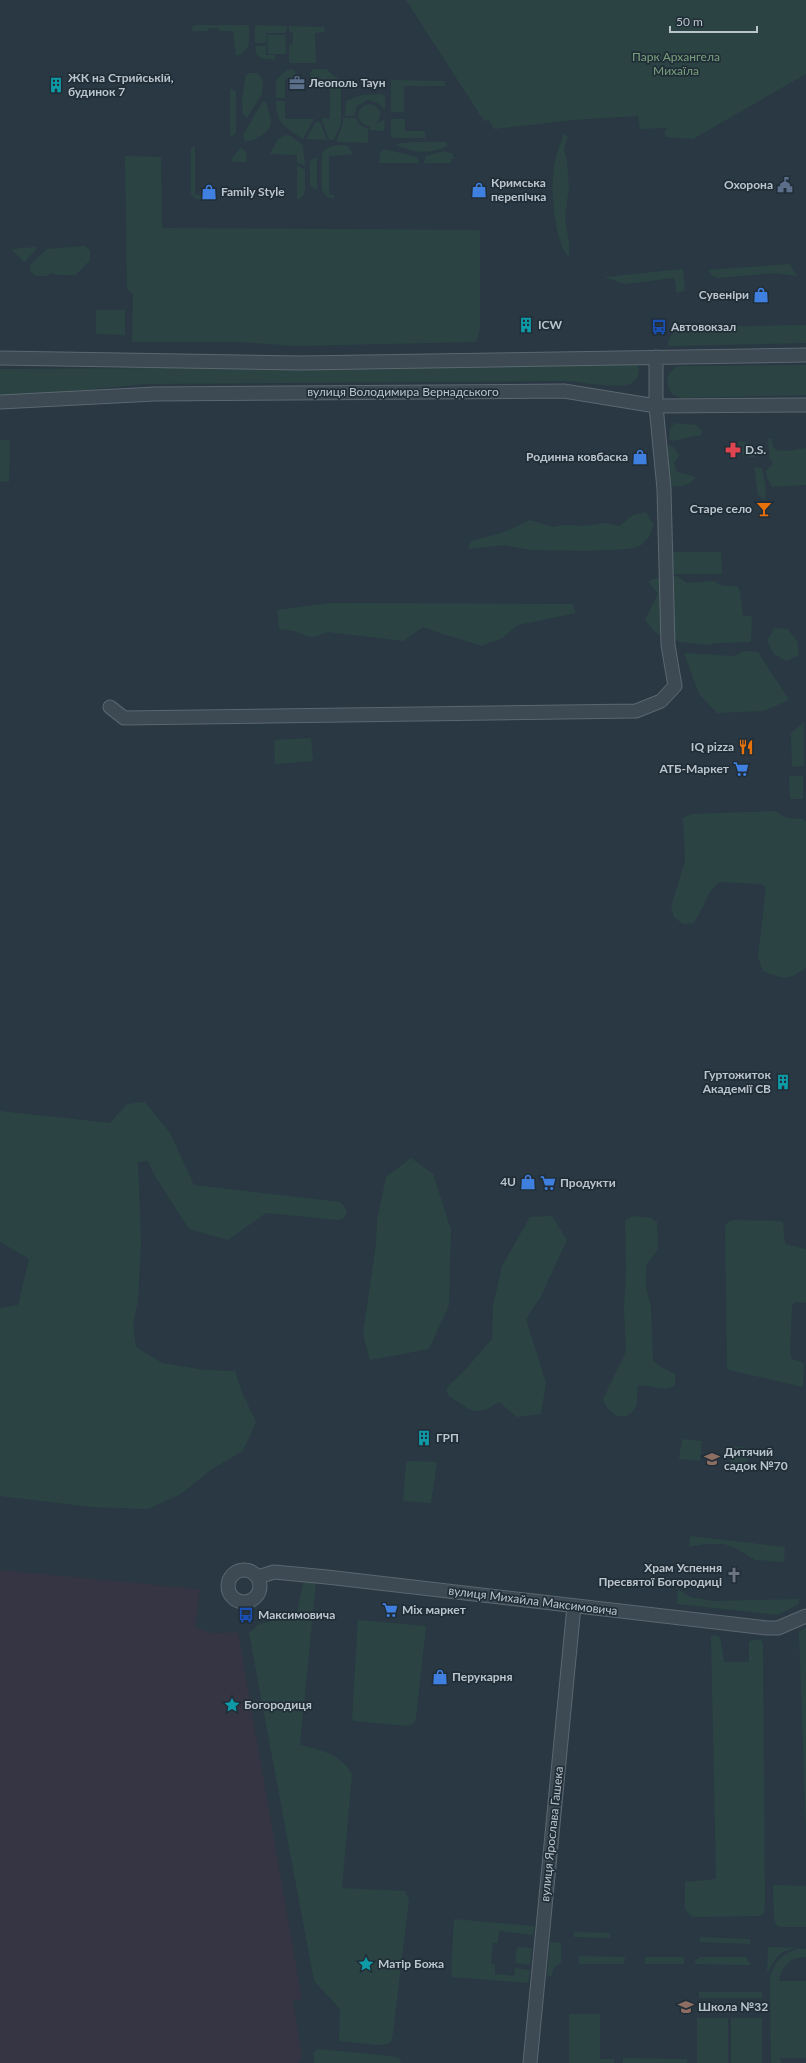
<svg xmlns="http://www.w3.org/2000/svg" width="806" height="2063" font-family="Lato,sans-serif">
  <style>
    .medical { fill: #353544 }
    .green { fill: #2b4443 }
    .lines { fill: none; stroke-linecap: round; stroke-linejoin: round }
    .minor-casing { stroke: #5b6770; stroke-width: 15 }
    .minor { stroke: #3d4953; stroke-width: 13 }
    .labels { text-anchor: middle; stroke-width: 3.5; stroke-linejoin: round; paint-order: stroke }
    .park-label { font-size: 12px; fill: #79a17c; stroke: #212e38 }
    .poi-label { font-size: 12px; font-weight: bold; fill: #bac4cc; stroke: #212e38; text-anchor: start }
    .street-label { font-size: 12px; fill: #bac4cc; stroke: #212e38 }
  </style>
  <rect width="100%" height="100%" fill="#293843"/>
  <path class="medical" d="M0 1570 200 1589 195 1628 213 1633 238 1632 302 1999 293 2000 302 2057 298 2063H0Z"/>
  <path class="green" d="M406 0H806V74L693 139 666 137 664 131 669 128 640 129 638 116 574 120 494 129 489 120 484 121Z
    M197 25H249C249 40 252 51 236 56L233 31H219L218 28H209L208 31H191L193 26Z
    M255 25 287 26 286 33H266V43H255Z
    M289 26 324 27 325 32 315 33 316 63H289V45L293 44V33L289 32Z
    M267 35H285L286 54H268Z
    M255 46H266V55H275V60L260 58 256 53Z
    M288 69 294 70 296 75 293 76V79H285V98H276V80Z
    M313 69H326L341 81V123L334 140H329L322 120 323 118 330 119V79H311L310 73Z
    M249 73H258L263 80 262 94 247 118 243 114 242 98 246 75Z
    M391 80 445 81V86H404V112H391Z
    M230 88 236 92V132L234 135 230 136Z
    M381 94 385 96V110L378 103 368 100 357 106 354 116H345L346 101 362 95Z
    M263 101 266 102C271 121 277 128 257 138 253 140 250 142 245 141L243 135Z
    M276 101H285V119H314L303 139C287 128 275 123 276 101Z
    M370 104C381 106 383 116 376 124L385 119 384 131 370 130V127L372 126C356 127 353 106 370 104Z
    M343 118H356L360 125 368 129V143L336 142 343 124Z
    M391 119H405V131H425V138H393L391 135Z
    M316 122H320L327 140 306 139Z
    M564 133 568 137 564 149 567 161 569 187 565 218 569 244V257C555 244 551 194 553 175 554 161 559 147 564 133Z
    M285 135 291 136 303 145 305 166 297 162V155L270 154 278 139Z
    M413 142H445L448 146C428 154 415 154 395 144Z
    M338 145 348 146 353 154 329 156V195H334V198C329 198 324 196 322 190 321 185 321 155 323 152 327 147 333 146 338 145Z
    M193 146H195V195H207L206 199H195L191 194V148Z
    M240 148 246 151 247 162H233L232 159Z
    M384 149 417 157 419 163H379L380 153Z
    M444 151 453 154 454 159H451V163H424L426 156Z
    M125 156 161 157 162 228 480 230V329L476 342 295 346 239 342H132L133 294 127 289Z
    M317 157V190L310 186V161Z
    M297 165 305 170V193L300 199H297Z
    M85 246 90 251V260L76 275H59L51 273 47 276H36L30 271V265L47 249Z
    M35 247 37 249 24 262 11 249Z
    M790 264 797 276 776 273 718 278 712 276 708 270Z
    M683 269 685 291 676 293V284L674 278 625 284 604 277Z
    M96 310H125V335L96 334Z
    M806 325V343L668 346C668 334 677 330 687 327Z
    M637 365 639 370C638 375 637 380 632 383 621 389 582 383 569 381L144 384 17 397H0V369Z
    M806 365V395L681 398 672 394C664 383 666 373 678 366Z
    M675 423 696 425 702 431 701 435 672 441 669 439 670 428Z
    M769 438 772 439V445L776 450 786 451 806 448V485L772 487 767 477 766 471 773 463 769 459C770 451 767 446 769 438Z
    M0 440H10L9 482 0 481Z
    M737 441C747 441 751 445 757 452L756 457H749L742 454Z
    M669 445 674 448 679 455 674 464 677 472 696 477C689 486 680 488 668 485L662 449Z
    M754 467 762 468 766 489 765 500 758 495Z
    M646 512 654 525 649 537 640 546 628 549 588 551 530 550 504 545 468 549 471 541 504 532 530 520 553 527 565 525 585 526 605 523 619 526 633 515Z
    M669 552H721L722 574H670Z
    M677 576 687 583 714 581 723 586H738L740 592 743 616H751L752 619 751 642 714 643 710 645 680 642 675 640 669 641 654 631 645 620 658 594 648 581 662 577Z
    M330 603 573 604 576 613 518 625 502 638 482 646C462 639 443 635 423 627L403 641 328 632 312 638 294 631 279 629 277 610Z
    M774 628 788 629 797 641 799 655 786 661 774 654 767 641Z
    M744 651 758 652 789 700 764 711 717 713 699 694 684 653 733 656Z
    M804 722V766L792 767 791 733Z
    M311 738 313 761 275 764 274 740Z
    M789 776H803V799H790Z
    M775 811 787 818 804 819 806 822V968C787 981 784 979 763 971L758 957 766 887 760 884 720 882C705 892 705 910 693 923L683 924 674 917 671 907 685 861 683 818 692 814Z
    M145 1102 170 1133 194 1185 340 1202 345 1207 347 1212 344 1218 338 1220 266 1213 228 1240 189 1229 153 1173 148 1161 138 1162 141 1242 138 1300 133 1325 136 1347 162 1363 205 1370 235 1371 242 1392 256 1422 243 1451 212 1469 181 1494 148 1509 91 1507 0 1496V1308L18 1305 29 1259 0 1242V1111L110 1123 127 1104Z
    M411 1158 433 1174 451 1230 449 1305 429 1349 370 1360 363 1334 376 1244 377 1220 386 1177Z
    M552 1216 567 1240 540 1298 526 1319 546 1383 541 1414 517 1417 499 1402C474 1418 473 1411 449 1396L446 1390 450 1384 464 1371 492 1339 493 1306 502 1266 530 1217Z
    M633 1216 651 1218 657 1222 658 1249 646 1266V1287L651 1307 653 1360 656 1364 675 1374V1385C664 1394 650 1383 638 1386 636 1393 639 1403 635 1408 626 1425 607 1414 603 1399L626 1352 624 1309 626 1270 625 1220Z
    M734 1220 780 1221 783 1223 785 1244 806 1249V1303L796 1302 792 1305 790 1353 792 1359 802 1362 804 1365 803 1387 729 1370 727 1367 725 1226 728 1222Z
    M682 1439 702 1441 700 1461 679 1459Z
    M732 1446 749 1448 746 1468 730 1466Z
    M411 1461 437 1462 431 1503 403 1501 406 1463Z
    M690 1536 785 1547 784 1562 755 1560 739 1550 724 1544H705L689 1547Z
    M304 1579 316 1581 300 1745C321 1750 341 1754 352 1774L342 1888 405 1891 409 1900 392 2040 388 2044 376 2045 339 2041 340 2009 314 1981 249 1633 258 1625 297 1613Z
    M678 1589 690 1597 714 1601 799 1599V1604L778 1615 677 1604Z
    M358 1620 426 1626 416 1718 413 1724 407 1726 354 1721 352 1719Z
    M806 1628V1832L799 1632Z
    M715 1635 720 1637 724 1662H749V1641L761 1639 763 1646 765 1904 764 1913 759 1916 691 1917 685 1908V1882L716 1879 711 1636Z
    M773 1885 806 1886V1927H779L774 1922Z
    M454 1919 534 1926 533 1935 499 1931 498 1943H493L491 1964 495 1965V1974L514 1976 515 1968 530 1970 528 1983 452 1977 451 1970Z
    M574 1932 610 1933V1938L574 1937Z
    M700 1937 750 1939V1944L699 1942Z
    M550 1942 561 1943V1962L553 1969 552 1976 547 1977Z
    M517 1947 532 1948 530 1965 515 1963Z
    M768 1947 806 1948C782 1947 778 1954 767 1973Z
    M798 1949H806V1957C790 1957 782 1966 779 1981H806V2058H780L781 2063H771L770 1980C773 1963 781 1954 798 1949Z
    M579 1956 625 1957 624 1964H579Z
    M645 1957H684V1964H645Z
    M700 1957H746L751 1965 695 1964V1961Z
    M699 1992H762V1998H699Z
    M569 2014H600V2059H614V2063H569Z
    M697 2018H728V2063H697Z
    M731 2018H762V2063H731Z
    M318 2049 391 2056 399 2058 401 2063H314V2052Z
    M623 2058 687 2059V2063H623Z"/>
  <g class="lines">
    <defs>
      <path id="minor" d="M0 358 301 363 806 355
        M0 402 155 394 564 391 656 406 806 405
        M110 707 124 718 636 711 661 701 675 686 668 645 664 489 656 406V357
        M228 1586a16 16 0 1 1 32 0a16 16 0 1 1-32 0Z
        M258 1577 274 1572 327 1577 767 1628H778L806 1616
        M530 2063 574 1606"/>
    </defs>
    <use href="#minor" class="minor-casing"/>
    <use href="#minor" class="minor"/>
  </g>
  <defs>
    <symbol id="office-bare" viewBox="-9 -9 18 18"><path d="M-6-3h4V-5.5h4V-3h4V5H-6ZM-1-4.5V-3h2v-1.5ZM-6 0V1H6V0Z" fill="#5c6f8a" stroke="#212e38" stroke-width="2.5" paint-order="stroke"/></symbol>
    <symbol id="building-bare" viewBox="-9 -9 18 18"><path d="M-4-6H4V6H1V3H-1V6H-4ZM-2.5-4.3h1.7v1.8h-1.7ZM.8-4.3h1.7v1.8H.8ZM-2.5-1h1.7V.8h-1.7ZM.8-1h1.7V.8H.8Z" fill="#0f9aa8" stroke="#212e38" stroke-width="2.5" paint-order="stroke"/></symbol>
    <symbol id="civic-bare" viewBox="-9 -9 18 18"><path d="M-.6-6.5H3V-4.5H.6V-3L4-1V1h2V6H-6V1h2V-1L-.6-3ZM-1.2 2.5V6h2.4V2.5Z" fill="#5c6f8a" stroke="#212e38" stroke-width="2.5" paint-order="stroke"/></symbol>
    <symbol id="shop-bare" viewBox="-9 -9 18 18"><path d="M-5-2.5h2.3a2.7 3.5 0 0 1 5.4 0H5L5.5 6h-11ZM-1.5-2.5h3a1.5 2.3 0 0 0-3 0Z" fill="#3f7fe0" stroke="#212e38" stroke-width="2.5" paint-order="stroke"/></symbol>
    <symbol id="bus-bare" viewBox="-9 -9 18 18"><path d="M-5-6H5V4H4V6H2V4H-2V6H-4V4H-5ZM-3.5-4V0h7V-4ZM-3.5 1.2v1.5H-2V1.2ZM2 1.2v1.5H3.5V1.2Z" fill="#1a4fb4" stroke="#212e38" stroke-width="2.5" paint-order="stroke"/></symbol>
    <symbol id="pharmacy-bare" viewBox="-9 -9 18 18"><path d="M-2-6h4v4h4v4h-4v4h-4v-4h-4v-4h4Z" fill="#e0444e" stroke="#212e38" stroke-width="2.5" paint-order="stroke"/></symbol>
    <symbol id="bar-bare" viewBox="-9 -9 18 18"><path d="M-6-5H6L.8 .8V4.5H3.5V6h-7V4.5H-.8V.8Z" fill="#e8710a" stroke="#212e38" stroke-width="2.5" paint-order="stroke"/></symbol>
    <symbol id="restaurant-bare" viewBox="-9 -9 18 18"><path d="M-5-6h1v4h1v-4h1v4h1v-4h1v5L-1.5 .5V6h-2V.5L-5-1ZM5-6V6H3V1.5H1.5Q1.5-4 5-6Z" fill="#e8710a" stroke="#212e38" stroke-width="2.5" paint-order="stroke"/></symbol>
    <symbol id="supermarket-bare" viewBox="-9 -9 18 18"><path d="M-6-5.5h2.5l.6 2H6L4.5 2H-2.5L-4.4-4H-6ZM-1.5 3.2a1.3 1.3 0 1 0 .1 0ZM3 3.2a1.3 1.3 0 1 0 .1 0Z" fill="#3f7fe0" stroke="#212e38" stroke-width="2.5" paint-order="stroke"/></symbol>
    <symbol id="school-bare" viewBox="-9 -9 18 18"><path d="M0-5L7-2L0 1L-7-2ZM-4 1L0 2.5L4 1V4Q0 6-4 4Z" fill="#8d6e63" stroke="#212e38" stroke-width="2.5" paint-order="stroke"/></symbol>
    <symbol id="church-bare" viewBox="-9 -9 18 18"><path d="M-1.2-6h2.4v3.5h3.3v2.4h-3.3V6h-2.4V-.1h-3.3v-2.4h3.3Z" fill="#6b7280" stroke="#212e38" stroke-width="2.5" paint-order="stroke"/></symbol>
    <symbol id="sight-bare" viewBox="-9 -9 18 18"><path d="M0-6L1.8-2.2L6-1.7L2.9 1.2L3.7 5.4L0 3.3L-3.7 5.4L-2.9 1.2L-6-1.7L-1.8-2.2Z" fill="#0f9aa8" stroke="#212e38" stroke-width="2.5" paint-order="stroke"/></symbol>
  </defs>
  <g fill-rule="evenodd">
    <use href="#office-bare" x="286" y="72" width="22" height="22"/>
    <use href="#building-bare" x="45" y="74" width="22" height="22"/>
    <use href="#civic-bare" x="774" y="174" width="22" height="22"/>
    <use href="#shop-bare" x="468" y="179" width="22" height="22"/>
    <use href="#shop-bare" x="198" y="181" width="22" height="22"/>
    <use href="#shop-bare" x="750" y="284" width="22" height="22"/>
    <use href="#building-bare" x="515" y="314" width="22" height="22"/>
    <use href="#bus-bare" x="648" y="316" width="22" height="22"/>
    <use href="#pharmacy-bare" x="722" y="439" width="22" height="22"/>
    <use href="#shop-bare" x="629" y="446" width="22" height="22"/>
    <use href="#bar-bare" x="753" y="498" width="22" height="22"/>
    <use href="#restaurant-bare" x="735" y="736" width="22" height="22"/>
    <use href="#supermarket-bare" x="730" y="758" width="22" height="22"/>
    <use href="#building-bare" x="772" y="1071" width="22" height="22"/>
    <use href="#shop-bare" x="517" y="1171" width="22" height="22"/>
    <use href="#supermarket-bare" x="537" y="1172" width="22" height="22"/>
    <use href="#building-bare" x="413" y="1427" width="22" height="22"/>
    <use href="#school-bare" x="701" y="1448" width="22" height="22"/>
    <use href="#church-bare" x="723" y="1564" width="22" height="22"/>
    <use href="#supermarket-bare" x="379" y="1599" width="22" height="22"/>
    <use href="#bus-bare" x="235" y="1604" width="22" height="22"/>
    <use href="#shop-bare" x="429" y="1666" width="22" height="22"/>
    <use href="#sight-bare" x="221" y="1694" width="22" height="22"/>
    <use href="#sight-bare" x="355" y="1953" width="22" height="22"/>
    <use href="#school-bare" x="675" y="1996" width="22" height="22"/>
  </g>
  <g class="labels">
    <g class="park-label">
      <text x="676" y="61">Парк Архангела<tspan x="676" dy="14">Михаїла</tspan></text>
    </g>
    <g class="poi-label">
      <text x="68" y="82">ЖК на Стрийській,<tspan x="68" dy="14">будинок 7</tspan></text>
      <text x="309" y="87">Леополь Таун</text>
      <text x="491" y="187">Кримська<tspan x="491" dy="14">перепічка</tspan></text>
      <text x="773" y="189" text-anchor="end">Охорона</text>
      <text x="221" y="196">Family Style</text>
      <text x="749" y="299" text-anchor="end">Сувеніри</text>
      <text x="538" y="329">ICW</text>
      <text x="671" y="331">Автовокзал</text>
      <text x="745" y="454">D.S.</text>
      <text x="628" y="461" text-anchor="end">Родинна ковбаска</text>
      <text x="752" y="513" text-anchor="end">Старе село</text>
      <text x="734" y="751" text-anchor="end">IQ pizza</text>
      <text x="729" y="773" text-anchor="end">АТБ-Маркет</text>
      <text x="771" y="1079" text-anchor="end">Гуртожиток<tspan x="771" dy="14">Академії СВ</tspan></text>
      <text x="516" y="1186" text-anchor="end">4U</text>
      <text x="560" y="1187">Продукти</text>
      <text x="436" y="1442">ГРП</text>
      <text x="724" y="1456">Дитячий<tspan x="724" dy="14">садок №70</tspan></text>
      <text x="722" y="1572" text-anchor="end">Храм Успення<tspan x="722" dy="14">Пресвятої Богородиці</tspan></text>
      <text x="402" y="1614">Mix маркет</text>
      <text x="258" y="1619">Максимовича</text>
      <text x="452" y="1681">Перукарня</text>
      <text x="244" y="1709">Богородиця</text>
      <text x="378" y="1968">Матір Божа</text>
      <text x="698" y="2011">Школа №32</text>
    </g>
    <g class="street-label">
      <text x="403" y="396">вулиця Володимира Вернадського</text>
      <text transform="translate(533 1601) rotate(7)" y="4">вулиця Михайла Максимовича</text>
      <text transform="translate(552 1834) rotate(-84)" y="4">вулиця Ярослава Гашека</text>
    </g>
  </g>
  <path d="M670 26v6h87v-6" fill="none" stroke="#bac4cc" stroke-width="2"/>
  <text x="676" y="26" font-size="12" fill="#bac4cc" stroke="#212e38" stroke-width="3" paint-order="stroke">50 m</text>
</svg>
